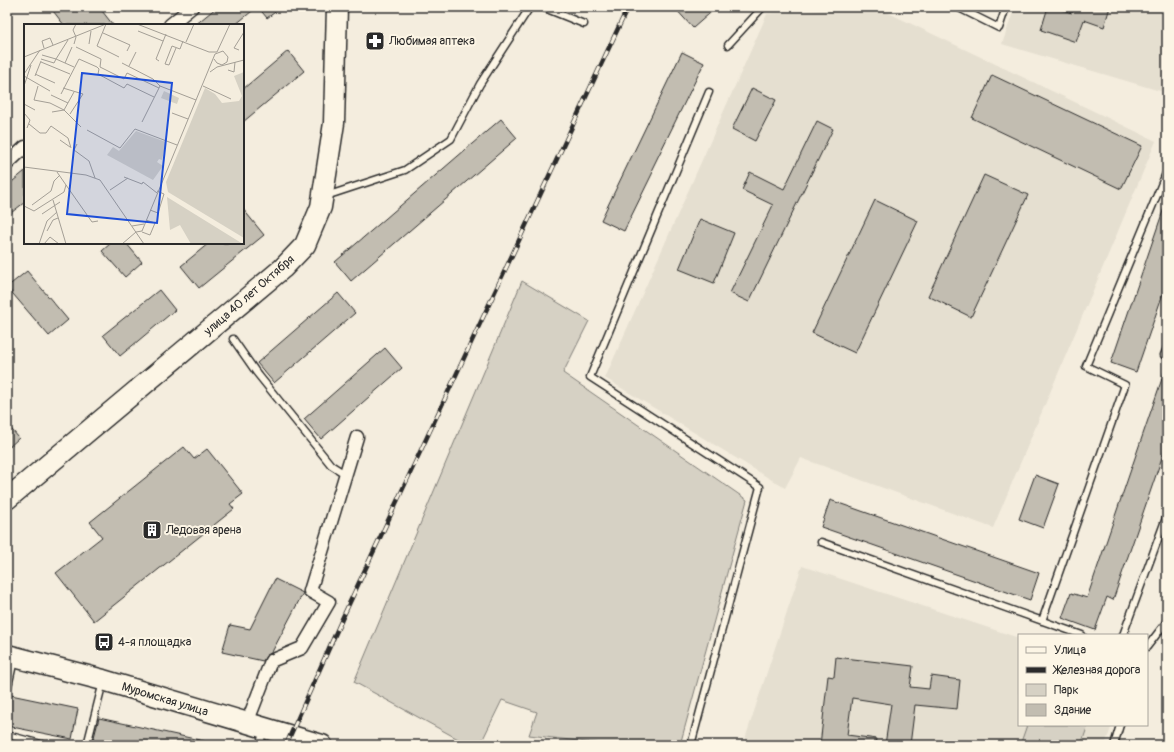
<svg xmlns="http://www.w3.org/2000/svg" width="1174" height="752" font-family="Pangolin,sans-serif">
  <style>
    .built { fill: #e5dfd0 }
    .green { fill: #d6d1c4; stroke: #807e78 }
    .building { fill: #c2bdb1; stroke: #2b2b2b }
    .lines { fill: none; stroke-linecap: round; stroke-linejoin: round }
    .service-casing { stroke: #2b2b2b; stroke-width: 9 }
    .minor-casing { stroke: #2b2b2b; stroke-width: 15 }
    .primary-casing { stroke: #2b2b2b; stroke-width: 23 }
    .service { stroke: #fcf5e5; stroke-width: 6 }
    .minor { stroke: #fcf5e5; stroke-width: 12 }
    .primary { stroke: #fcf5e5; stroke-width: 20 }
    .rail-casing { stroke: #2b2b2b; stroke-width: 4.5 }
    .rail { stroke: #fcf5e5; stroke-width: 3; stroke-dasharray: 9; stroke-linecap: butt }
    .labels { text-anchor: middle; stroke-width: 4; stroke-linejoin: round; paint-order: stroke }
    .poi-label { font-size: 12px; fill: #2b2b2b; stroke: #fcf5e5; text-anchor: start }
    .street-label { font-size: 12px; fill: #2b2b2b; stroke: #fcf5e5 }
    .inset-road { fill: none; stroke: #a49f96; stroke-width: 1 }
    .view { fill: #1d4ed8; fill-opacity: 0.15; stroke: #1d4ed8; stroke-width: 2 }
    .inset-edge { fill: none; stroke: #2b2b2b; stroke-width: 2 }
  </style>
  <rect width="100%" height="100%" fill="#f4edde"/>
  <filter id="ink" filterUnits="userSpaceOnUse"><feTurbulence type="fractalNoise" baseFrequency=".025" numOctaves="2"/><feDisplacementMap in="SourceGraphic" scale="8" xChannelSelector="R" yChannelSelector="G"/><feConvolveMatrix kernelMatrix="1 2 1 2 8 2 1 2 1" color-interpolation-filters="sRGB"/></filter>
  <g filter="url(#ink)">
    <path class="built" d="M876 7 1156 141 993 528 801 458 785 488 605 378 767 14Z
      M1015 7H1167V93L1002 44Z
      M802 566 1019 638V725H1112L1105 745H743Z"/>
    <path class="green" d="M522 281 589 321 563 373 747 500 680 745H611L529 735 537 712 502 700 480 745H469L354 682Z
      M1027 725H1088L1081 745H1020Z"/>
    <path class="building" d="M50 7H99L113 25H64Z
      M217 7H257L235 25H195Z
      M258 7H282L267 18Z
      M674 7H717L693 28Z
      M1048 7H1053L1072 13 1074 7H1110L1104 27 1084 20 1076 42 1041 30Z
      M288 51 304 71 243 122V89Z
      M682 52 704 63 651 171 653 172 624 231 601 220Z
      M992 75 1142 146 1121 189 972 118Z
      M752 88 776 100 755 141 732 129Z
      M501 119 517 138 351 281 335 262Z
      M817 121 833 129 749 302 730 293 773 205 742 190 750 172 784 189Z
      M25 171V202L7 216V186Z
      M984 175 1028 195 971 317 928 296Z
      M875 200 918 221 855 353 812 333Z
      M1165 205H1167V282L1136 372 1111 363Z
      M243 209 264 235 199 288 181 266 209 243H243Z
      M700 219 734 233 714 283 679 269Z
      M111 243H126L142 262 125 277 102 251Z
      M27 271 68 320 49 336 7 287Z
      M159 290 175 310 120 356 103 335Z
      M338 293 355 313 274 383 257 363Z
      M385 348 402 368 321 439 304 419Z
      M1165 370H1167V443L1113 600 1107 597 1095 630 1062 618 1071 593 1087 598Z
      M7 424 19 438 7 449Z
      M184 447 194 459 207 449 243 494 230 504 234 509 94 621 56 573 102 537 90 522Z
      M1035 475 1059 484 1043 528 1019 519Z
      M830 500 1039 573 1030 600 821 527Z
      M275 579 303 593 272 652 266 656 263 661 222 652 230 625 250 629Z
      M836 657 913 666 910 687 929 689 931 676 960 680 957 709 915 705 910 745H885L891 704 852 698 847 735 877 739 876 745H820L828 676 834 677Z
      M11 695 78 709 72 739 7 726V713Z
      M99 718 204 741 203 745H113L93 741Z"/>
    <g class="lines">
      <defs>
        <path id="service" d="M542 7 584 24
          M957 7 999 28 1006 7
          M728 45 763 7
          M326 196 405 170 451 139 480 84 530 7
          M233 339 256 372 331 465 345 474
          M1167 348 1164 355 1167 356
          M821 542 1082 635
          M1042 621 1125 385 1086 366 1167 171
          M1123 635 1167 515
          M1147 647 1167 621
          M7 691 14 660
          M7 735 45 745
          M87 745 103 682
          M260 745 263 731
          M691 745 760 487 590 377 709 92
          M1114 745 1120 725"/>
        <path id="minor" d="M170 25 192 7
          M7 164 25 147
          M247 723 271 661 302 648 329 602 310 591 357 437"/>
        <path id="primary" d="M7 499 283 268 305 245 321 207 334 123 337 7
          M7 655 103 680 322 745"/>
      </defs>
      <use href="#service" class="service-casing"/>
      <use href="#minor" class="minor-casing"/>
      <use href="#primary" class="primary-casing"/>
      <use href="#service" class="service"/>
      <use href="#minor" class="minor"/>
      <use href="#primary" class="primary"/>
      <defs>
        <path id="rail" d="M286 745 342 619 628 7"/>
      </defs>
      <use href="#rail" class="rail-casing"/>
      <use href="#rail" class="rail"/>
    </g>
  </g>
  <defs>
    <symbol id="pharmacy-square" viewBox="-11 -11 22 22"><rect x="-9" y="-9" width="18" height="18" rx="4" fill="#2b2b2b" stroke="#fcf5e5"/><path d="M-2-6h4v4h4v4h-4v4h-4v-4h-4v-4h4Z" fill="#fff"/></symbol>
    <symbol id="building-square" viewBox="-11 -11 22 22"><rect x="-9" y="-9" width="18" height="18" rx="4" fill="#2b2b2b" stroke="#fcf5e5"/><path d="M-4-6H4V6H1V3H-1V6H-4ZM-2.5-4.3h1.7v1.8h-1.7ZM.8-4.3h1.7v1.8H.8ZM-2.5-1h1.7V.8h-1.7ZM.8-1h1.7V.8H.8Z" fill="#fff"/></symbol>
    <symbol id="bus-square" viewBox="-11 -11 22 22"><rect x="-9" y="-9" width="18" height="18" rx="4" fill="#2b2b2b" stroke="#fcf5e5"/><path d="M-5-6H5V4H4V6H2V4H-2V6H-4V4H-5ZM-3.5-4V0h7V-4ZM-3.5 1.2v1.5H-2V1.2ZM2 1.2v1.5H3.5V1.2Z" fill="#fff"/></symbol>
  </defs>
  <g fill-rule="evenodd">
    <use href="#pharmacy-square" x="364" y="30" width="22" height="22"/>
    <use href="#building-square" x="141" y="519" width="22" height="22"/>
    <use href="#bus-square" x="93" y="631" width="22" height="22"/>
  </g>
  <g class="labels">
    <g class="poi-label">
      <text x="389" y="45">Любимая аптека</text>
      <text x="166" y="534">Ледовая арена</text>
      <text x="118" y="646">4-я площадка</text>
    </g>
    <g class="street-label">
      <text transform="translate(249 295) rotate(-41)" y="4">улица 40 лет Октября</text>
      <text transform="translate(165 699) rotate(17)" y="4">Муромская улица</text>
    </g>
  </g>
  <g transform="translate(24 24)">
    <rect width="220" height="220" fill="#f4edde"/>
    <path d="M220 48V214L144 168 142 158 181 64 191 70 198 79 215 77 218 72 210 52ZM140 67 155 74 153 80 137 74ZM112 107 142 118 138 136 135 135 133 138 139 142 129 156 83 131 89 123 95 127ZM143 173 219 220H167L156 201 146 206Z" fill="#d6d1c4"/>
    <path class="inset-road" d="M82 0 73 22 95 33M113 0 185 28H193M114 7 139 17M79 9 106 21 103 27M162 18 170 0M50 20 52 13 49 6 52 0M65 20 67 7M52 23 77 35 76 43 100 55 103 49 135 64M20 24 18 17 26 14 29 21M152 24 145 41 141 40 148 22 156 25 159 17M215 26 210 24 220 8M193 28 206 0M18 31 32 35 44 16M0 33 82 0M17 35 30 39 32 35 50 43M135 37 132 35 142 10M17 38 46 50M41 39 48 23M98 39 129 55 136 62M105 42 112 28M204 46 210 48 211 38M186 48 193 43 220 36M0 50 16 26M11 50 31 59M0 52 26 67M11 52 17 37M0 62 7 41M14 62 10 76 26 79 40 86 50 68M179 62 207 75M39 64 59 70 46 90M37 70 55 35 73 43 75 45 74 50 100 64 103 60 130 73M27 71 44 79M0 80 11 86M28 88 40 86 57 103M0 89 6 96 3 104M148 89 164 95M118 98 136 62 172 76M5 100 16 109H22L27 102 44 114 47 124M63 106 96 124 111 105 153 121M36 116 46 123M53 120 50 126 65 137 71 154M0 143 62 151 76 156 120 220M100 153 118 160 119 158 133 169M42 161 68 198 74 197M86 166 104 154M29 176 42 220M8 181 27 167 30 157 36 151M0 182 10 187 40 168 42 161 33 148M126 186 134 189 140 170 133 167M18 190 36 178M108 202 120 200M23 207 29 196 34 194M112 208 118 207 191 30 199 27 204 33 203 38 198 41 193 39 190 35M118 208 126 211 131 199 122 196M15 220 23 197 33 188M20 220 26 213 35 220M98 220 112 208"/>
    <path class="view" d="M58 49 148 59 133 199 43 190Z"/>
    <rect width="220" height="220" class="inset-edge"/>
  </g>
  <rect width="1174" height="752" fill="none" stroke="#fcf5e5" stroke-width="24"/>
  <rect x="12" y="12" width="1150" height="728" fill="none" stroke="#2b2b2b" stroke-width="1.5" filter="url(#ink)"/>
  <rect x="1018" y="634" width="130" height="92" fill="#fcf5e5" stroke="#a8a49b"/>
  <rect x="1026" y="647" width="20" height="6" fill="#fcf5e5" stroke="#a8a49b"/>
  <text x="1054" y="654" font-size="12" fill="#2b2b2b">Улица</text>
  <rect x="1026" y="667" width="20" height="6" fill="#2b2b2b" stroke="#a8a49b"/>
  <text x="1054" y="674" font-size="12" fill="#2b2b2b">Железная дорога</text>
  <rect x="1026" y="684" width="20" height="12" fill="#d6d1c4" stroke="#a8a49b"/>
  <text x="1054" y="694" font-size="12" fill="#2b2b2b">Парк</text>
  <rect x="1026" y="704" width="20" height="12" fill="#c2bdb1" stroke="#a8a49b"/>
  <text x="1054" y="714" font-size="12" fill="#2b2b2b">Здание</text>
</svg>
